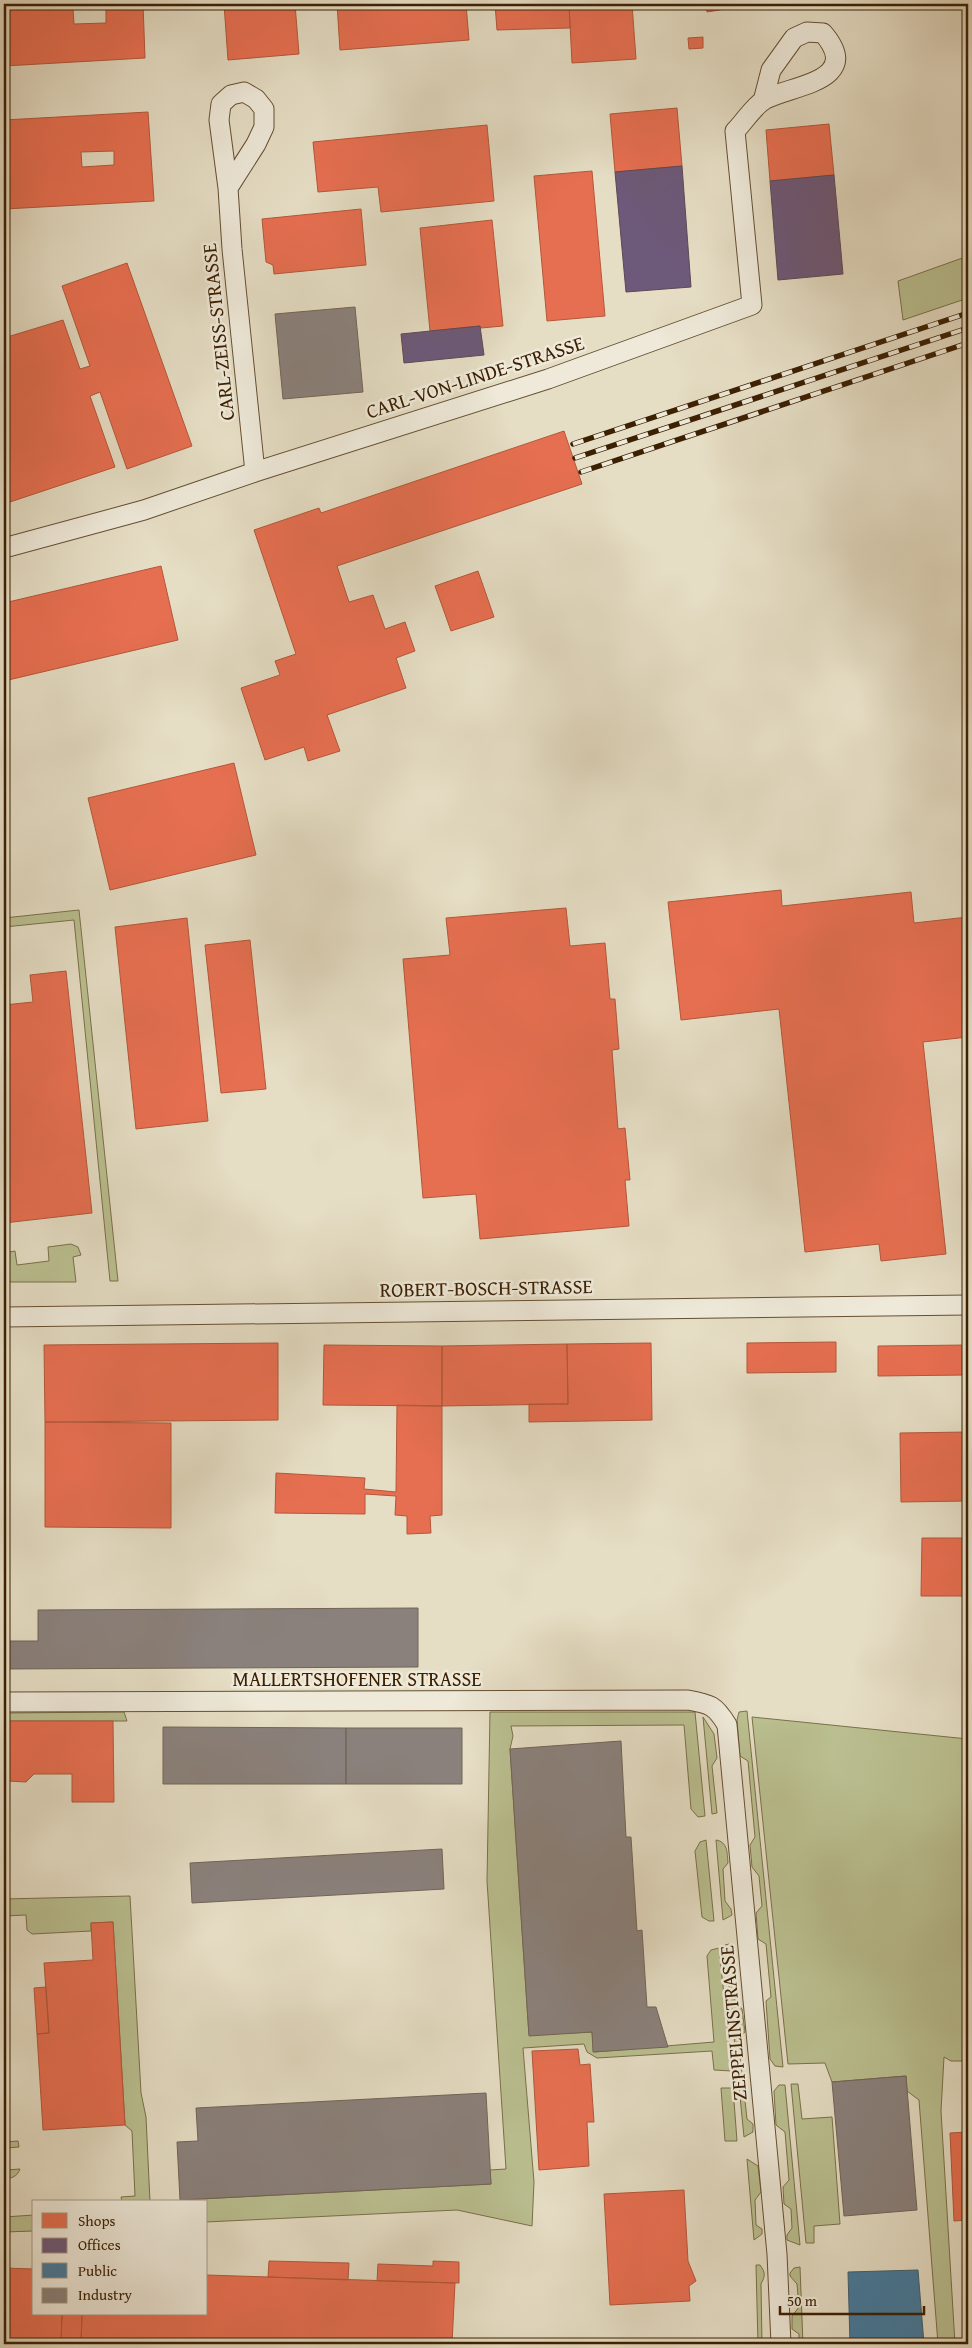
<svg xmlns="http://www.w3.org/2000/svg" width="972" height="2348" font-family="'Gentium Book Plus',serif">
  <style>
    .green { fill: #babf90; stroke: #7b7049 }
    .shops { fill: #e76f51; stroke: #b45739; fill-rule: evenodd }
    .offices { fill: #6d597a; stroke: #5e4856 }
    .public { fill: #457b9d; stroke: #42606e }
    .industry { fill: #8a817c; stroke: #736457 }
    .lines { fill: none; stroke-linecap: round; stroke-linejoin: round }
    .minor-casing { stroke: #664f32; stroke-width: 21 }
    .minor { stroke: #eee9d9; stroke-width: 19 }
    .rail-casing { stroke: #3c2002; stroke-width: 5.5 }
    .rail { stroke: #eee9d9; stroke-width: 4; stroke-dasharray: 11; stroke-linecap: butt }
    .labels { text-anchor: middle; stroke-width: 5; stroke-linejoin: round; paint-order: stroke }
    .street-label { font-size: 20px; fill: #3c2002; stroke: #eee9d9 }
  </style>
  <rect width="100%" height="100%" fill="#e5ddc4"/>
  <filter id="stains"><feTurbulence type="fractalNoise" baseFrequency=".004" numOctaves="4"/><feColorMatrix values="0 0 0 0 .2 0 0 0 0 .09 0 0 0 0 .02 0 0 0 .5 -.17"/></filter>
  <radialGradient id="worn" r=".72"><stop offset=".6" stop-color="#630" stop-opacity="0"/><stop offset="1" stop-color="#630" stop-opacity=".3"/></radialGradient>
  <path class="green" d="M968 256V298L903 320 898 281Z
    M79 910 118 1281H110L74 920 4 927V918Z
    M71 1244 78 1247 81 1255 73 1257 76 1282H4V1253L15 1251 17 1265 49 1261 48 1247Z
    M747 1711 783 2067 775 2066 770 2059 766 2001 771 1997 766 1944 758 1939 756 1913 762 1906 759 1876 752 1867 750 1845 755 1837 748 1761 740 1756 737 1720 739 1712Z
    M124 1712 127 1721H8L7 1725H4V1713Z
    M490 1712H695L705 1816 698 1817 691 1809 684 1725 511 1726 513 1736 510 1749 529 2035 592 2032 594 2052 714 2042 707 1956 711 1950 719 1948 732 2071 714 2070 712 2051 597 2058 587 2052 584 2044 523 2048 534 2182 532 2226 457 2210 206 2222V2202L180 2200 491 2184 490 2170 506 2169 487 1881Z
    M703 1717 714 1734 717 1758 712 1766 717 1813 712 1814Z
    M752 1717 968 1739V2061H951L944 2057 941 2111 955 2344H938L919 2100 907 2091 906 2076 832 2082 825 2063 788 2064Z
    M706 1840 714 1921H709L702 1917 695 1851 700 1842Z
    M716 1840C728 1842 727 1853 728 1863L723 1869 725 1901 731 1909 732 1915 723 1920Z
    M130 1896 141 2093 146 2117 150 2202H122L121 2197 135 2196 132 2131 125 2125 113 1922 91 1923V1931L32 1934 27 1930 26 1915 4 1916V1899Z
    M729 1944 734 1948 735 1954 731 1958 735 2000 742 2009 745 2032 738 2038 747 2119 753 2124V2132L744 2137 725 1945Z
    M791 2084H798L802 2119 832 2117 840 2224 814 2226V2243H806Z
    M779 2085H785L800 2245 787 2240V2235L792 2228 791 2209 784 2204 783 2187 789 2180 785 2132 776 2125 774 2091Z
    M721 2088H733L737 2141H725Z
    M18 2141 19 2147 6 2148 7 2170 20 2169C17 2177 12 2178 4 2179V2142Z
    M747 2159 758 2166 761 2192 755 2200 756 2225 762 2229V2234L754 2240Z
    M34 2215V2231L4 2232V2217Z
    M756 2265H760C766 2273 765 2276 761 2284L762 2344H758Z
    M800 2267 803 2344H799V2334L792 2329V2316L799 2307 797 2284 790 2276V2273L794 2268Z"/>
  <path class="shops" d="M4 4H143L145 58 4 66ZM106 7V23L74 24 73 9Z
    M224 4H295L299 54 228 60Z
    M337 4H466L469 40 340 50Z
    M495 4H569L570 28 497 30Z
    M569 4H632L636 59 572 63Z
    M706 4H756L707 12Z
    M703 37V48L689 49 688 38Z
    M677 108 682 166 615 172 610 114Z
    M148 112 154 201 4 209V120ZM114 151V165L82 167 81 152Z
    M829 124 834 175 770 181 766 130Z
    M487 125 494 201 381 212 378 187 318 192 313 142Z
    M592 171 605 316 547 321 534 176Z
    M361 209 366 265 274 274 273 265 266 262 262 219Z
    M492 220 503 326 481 328 480 326 430 331 420 228Z
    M127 263 192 446 127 469 100 392 90 396 115 467 4 504V338L63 320 80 369 90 366 62 286Z
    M564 431 582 484 337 566 349 602 373 595 385 629 405 622 415 651 396 658 406 688 327 715 340 751 308 761 304 747 265 760 241 688 280 675 275 661 296 654 254 530 319 508 321 513Z
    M161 566 178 640 4 681V603Z
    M478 571 494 617 451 631 435 586Z
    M234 763 256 855 110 890 88 798Z
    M781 890 782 906 911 892 914 923 968 917V1037L923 1042 946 1254 881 1261 879 1244 805 1252 779 1009 681 1020 668 902Z
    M566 908 570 946 605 943 610 999H615L619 1049 612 1050 618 1129 625 1128 630 1180H625L629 1226 480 1239 476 1194 423 1198 403 959 450 955 446 918Z
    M187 918 208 1121 136 1129 115 927Z
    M250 940 266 1089 221 1093 205 945Z
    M66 971 92 1213 4 1223V1005L33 1002 30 975Z
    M836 1342V1372L747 1373V1343Z
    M278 1343V1420L45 1422 44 1345Z
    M651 1343 652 1420 529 1422V1404H568L567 1344Z
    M567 1344 568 1404 442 1406V1346Z
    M324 1345 442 1346V1406L323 1405Z
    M968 1345V1375L878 1376V1346Z
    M397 1405 442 1406V1515L430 1516 431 1533 407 1534V1516L395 1515 396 1496 365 1494V1514L275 1513 276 1473 365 1478 364 1489 396 1492Z
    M45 1422 171 1423V1528L45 1527Z
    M968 1432V1501L901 1502 900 1433Z
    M922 1538H968V1596H921Z
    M7 1721H113L114 1802H72V1774H34L26 1782 8 1781Z
    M113 1922 125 2125 43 2130 37 2034 49 2033 44 1963 93 1960 91 1923Z
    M46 1987 49 2033 37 2034 34 1988Z
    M578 2049 580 2065 590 2064 594 2122H587L589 2166 539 2170 532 2051Z
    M968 2132V2220L954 2221 950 2133Z
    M684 2190 688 2261 696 2281 689 2286 690 2301 610 2305 604 2194Z
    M269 2261 349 2263 348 2280 268 2277Z
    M433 2261 459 2262V2283L377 2281 378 2264 433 2266Z
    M4 2268 34 2269V2314H62L61 2344H4Z
    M206 2275 455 2283 452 2344H81L82 2314H206Z
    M62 2314H82L81 2344H61Z"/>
  <path class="offices" d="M682 166 691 287 626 292 615 172Z
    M834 175 843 274 778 280 770 181Z
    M480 326 484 355 404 363 401 334Z"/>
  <path class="public" d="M918 2270 924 2344H850L848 2272Z"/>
  <path class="industry" d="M355 307 363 392 283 399 275 314Z
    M418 1608V1667L4 1669V1641H38V1610Z
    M163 1727 346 1728V1784H163Z
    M346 1728H462V1784H346Z
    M621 1741 626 1837H631L637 1931 642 1930 647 2007H656L668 2047 593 2052 592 2032 529 2036 510 1749Z
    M442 1849 444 1889 192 1903 190 1863Z
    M906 2076 917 2210 844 2216 832 2082Z
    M486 2093 491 2184 180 2200 177 2142 198 2141 196 2108Z"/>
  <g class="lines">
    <defs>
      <path id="minor" d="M228 188 219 120 221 104 231 95 244 92 256 99 264 109V127L256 144 228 188 232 249 255 472
        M4 548 144 510 255 472 548 379 752 305 735 131C744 122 753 107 764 100 790 85 865 82 823 33L807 32 794 38 771 70 763 101
        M4 1317 968 1305
        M4 1702 688 1700C710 1704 715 1705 727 1725L777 2254 781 2344"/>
    </defs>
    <use href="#minor" class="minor-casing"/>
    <use href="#minor" class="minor"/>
    <defs>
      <path id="rail" d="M573 444 968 313
        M575 458 968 328
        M581 472 968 343"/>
    </defs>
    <use href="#rail" class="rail-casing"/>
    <use href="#rail" class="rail"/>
  </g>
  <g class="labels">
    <g class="street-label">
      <text transform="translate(218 332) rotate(-96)" y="7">CARL-ZEISS-STRASSE</text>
      <text transform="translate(475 377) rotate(-18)" y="7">CARL-VON-LINDE-STRASSE</text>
      <text transform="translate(486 1288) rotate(-1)" y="7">ROBERT-BOSCH-STRASSE</text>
      <text x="357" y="1686">MALLERTSHOFENER STRASSE</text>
      <text transform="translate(733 2023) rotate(-95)" y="7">ZEPPELINSTRASSE</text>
    </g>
  </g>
  <rect width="972" height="2348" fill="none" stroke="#e5ddc4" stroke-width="20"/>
  <rect x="5" y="5" width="962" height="2338" fill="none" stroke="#3c2002" stroke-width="2.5"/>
  <rect x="10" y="10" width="952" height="2328" fill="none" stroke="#3c2002"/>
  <rect x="32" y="2200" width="175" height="115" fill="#eee9d9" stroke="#a79983"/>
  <rect x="42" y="2213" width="25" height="15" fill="#e76f51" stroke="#a79983"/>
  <text x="78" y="2226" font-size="15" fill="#3c2002">Shops</text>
  <rect x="42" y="2238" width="25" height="15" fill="#6d597a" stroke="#a79983"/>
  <text x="78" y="2250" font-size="15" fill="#3c2002">Offices</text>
  <rect x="42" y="2263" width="25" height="15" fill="#457b9d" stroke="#a79983"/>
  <text x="78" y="2276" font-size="15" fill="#3c2002">Public</text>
  <rect x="42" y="2288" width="25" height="15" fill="#8a817c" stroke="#a79983"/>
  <text x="78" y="2300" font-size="15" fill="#3c2002">Industry</text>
  <path d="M780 2306v8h144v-8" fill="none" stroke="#3c2002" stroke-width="2.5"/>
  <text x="787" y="2306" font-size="15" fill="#3c2002" stroke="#eee9d9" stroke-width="4" paint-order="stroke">50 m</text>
  <rect width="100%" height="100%" filter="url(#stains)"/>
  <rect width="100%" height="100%" fill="url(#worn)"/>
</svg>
